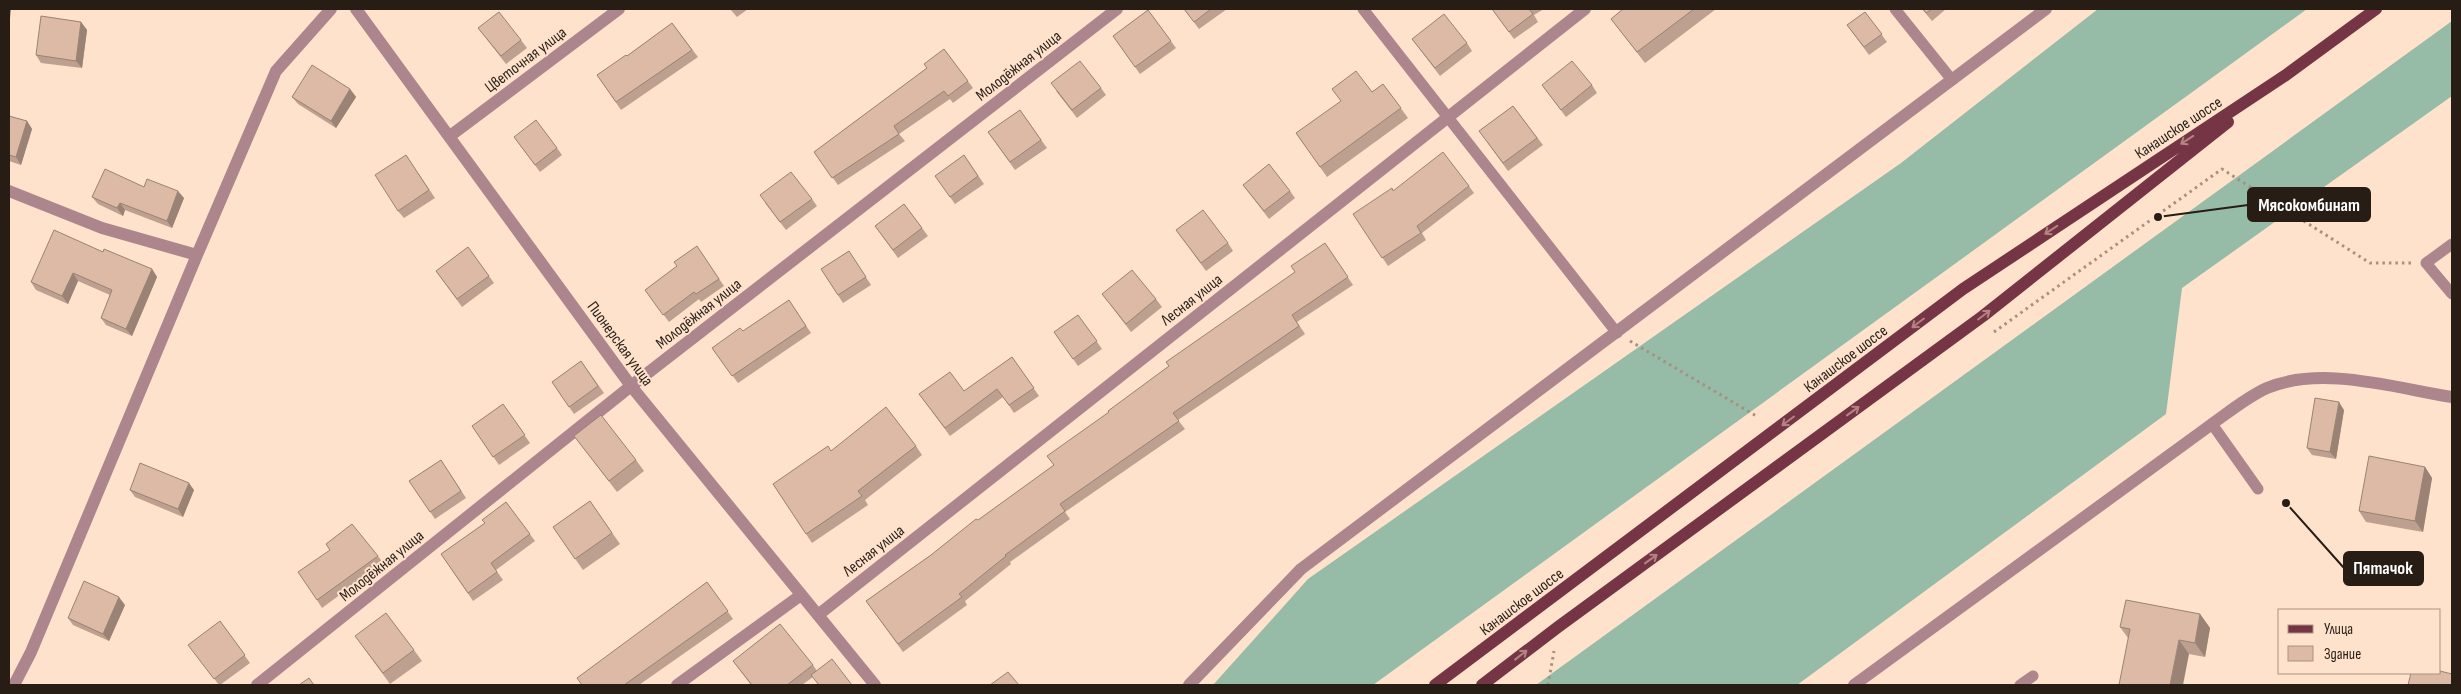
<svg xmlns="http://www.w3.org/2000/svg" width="2461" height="694" font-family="'Sofia Sans Condensed',sans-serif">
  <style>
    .forest { fill: #96bba7 }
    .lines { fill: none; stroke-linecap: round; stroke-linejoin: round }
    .path { stroke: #a59181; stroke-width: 3; stroke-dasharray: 2.5 4; stroke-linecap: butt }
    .service { stroke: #ad868d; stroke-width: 11 }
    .minor { stroke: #ad868d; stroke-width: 12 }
    .tertiary { stroke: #ad868d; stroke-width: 12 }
    .primary { stroke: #763544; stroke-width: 12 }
    .wall { fill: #bda08f }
    .shaded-wall { fill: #9a8274 }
    .building { fill: #dcbaa6; stroke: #9a8274 }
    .oneway { stroke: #b38381 }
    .labels { text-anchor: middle; stroke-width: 4; stroke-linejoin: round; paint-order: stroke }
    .street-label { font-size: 16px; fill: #271d15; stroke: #fee2cc }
    .leader { fill: none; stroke: #271d15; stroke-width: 2 }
    .callout-dot { fill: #271d15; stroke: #fee2cc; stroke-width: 2 }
    .callout { fill: #271d15; stroke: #271d15; stroke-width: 2 }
    .callout-label { font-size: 18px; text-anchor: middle; font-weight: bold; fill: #fff }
  </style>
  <rect width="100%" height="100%" fill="#fee2cc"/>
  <path class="forest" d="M2098 9H2307L1373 685H1213L1308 579 1901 163Z
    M2452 21V96L2182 288 2166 414 1797 685H1536Z"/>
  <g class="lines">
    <path class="path" d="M1994 332 2222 169 2370 263H2411
      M1630 341 1758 417
      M1548 685 1554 651"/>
    <path class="service" d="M1363 9 1617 333
      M1895 9 1952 80
      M2452 244 2426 263 2452 294
      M2212 424 2258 489
      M2020 685 2033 676"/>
    <path class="minor" d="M450 136 619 9
      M9 191 102 228 197 255
      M818 615 1585 9
      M14 685 31 652 197 255 276 71 331 9
      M257 685 631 386 1117 9
      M677 685 801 595
      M1189 685 1301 569 2046 9
      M1854 685 2212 424C2229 412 2247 397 2267 388 2322 365 2395 388 2452 397"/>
    <path class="tertiary" d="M356 9 631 386 875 685"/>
    <path class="primary" d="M1435 685 1963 289 2286 75 2376 9
      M1482 685 1558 627 1983 316 2228 122"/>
  </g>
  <path class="wall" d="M730 9H748L737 17Z
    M1184 9H1227L1199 29Z
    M1492 9H1544L1534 15 1538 22 1514 39Z
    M1623 9H1716L1645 63 1611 19Z
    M1922 9H1946L1932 21Z
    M1148 10 1176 48 1140 74 1113 36Z
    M1865 12 1887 42 1869 55 1847 25Z
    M81 22 87 30 82 68 41 63 36 55Z
    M672 23 698 57 621 110 597 75 627 56Z
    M478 28 521 40 527 48 506 64Z
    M1412 39 1467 43 1472 51 1440 76Z
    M944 49 973 88 953 103 950 99 899 134 905 141 838 185 814 152 927 68Z
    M1383 84 1408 118 1327 177 1296 133 1372 92Z
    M1542 85H1592L1597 93 1566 117Z
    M1101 88 1106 95 1077 118 1056 91Z
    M350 89 356 97 336 128 298 104 292 97Z
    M1513 106 1543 145 1508 171 1479 131Z
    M1020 110 1047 148 1015 170 988 132Z
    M9 116 27 121 32 129 21 165 9 161Z
    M514 137 557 148 562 155 540 172Z
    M406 155 435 198 404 218 398 211Z
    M964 155 984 184 955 204 935 176Z
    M1243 185 1290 191 1295 198 1269 219Z
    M1469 186 1474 193 1422 233 1426 240 1388 266 1353 214 1393 191Z
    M144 187 184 198 172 228 125 210 123 216 98 204 92 197Z
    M812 199 817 206 786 230 765 203Z
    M904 204 928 236 898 258 875 226Z
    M1176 230 1228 243 1233 251 1206 271Z
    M1325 243 1353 285 1297 322 1305 334 1178 420 1185 429 1065 512 1070 519 1010 562 1011 564 965 601 967 605 903 652 866 601 931 555 1054 465 1109 412 1169 366 1295 272Z
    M697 246 724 286 701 302 699 299 669 322 645 290 677 266Z
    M468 247 494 283 462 307 436 271Z
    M849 251 871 285 843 303 821 269Z
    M103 252 152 269 157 277 132 336 106 325 101 318 110 295 78 281 68 304 36 290 31 282Z
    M1102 294 1156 299 1162 307 1131 332Z
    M789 300 811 333 738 383 712 348 743 331Z
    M1078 315 1102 349 1078 366 1054 332Z
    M1012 357 1039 396 1014 413 1003 397 950 436 919 394 964 391Z
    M581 361 604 393 574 414 552 382Z
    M503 404 530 443 499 465 472 426Z
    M2344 410 2336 459 2312 455 2307 448Z
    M574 436 636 460 644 471 617 492Z
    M916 446 922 455 865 500 868 505 812 543 773 484 831 451Z
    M441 460 466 498 435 519 409 481Z
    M2425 467 2432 478 2423 532 2366 522 2359 511Z
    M130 490H194L183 517 135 497Z
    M590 501 620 544 583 570 553 527Z
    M506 502 535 541 496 570 503 580 473 601 441 554 485 523Z
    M326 544 378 556 383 563 322 608 317 600 330 550Z
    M707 582 733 619 639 685H581Z
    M125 605 109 641 73 625 68 618Z
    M2200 614 2210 628 2205 657 2189 654 2128 638 2120 627Z
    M220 621 250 663 220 685H219L194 652Z
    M363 647 414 650 422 661 390 684Z
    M733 661 813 665 817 671 852 685H819L813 677 802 685H751Z"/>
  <path class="shaded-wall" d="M9 9H11L9 28Z
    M81 22 87 30 82 68 76 61Z
    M350 89 356 97 336 128 331 121Z
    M27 121 32 129 21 165 16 157Z
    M178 191 184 198 172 228 167 221Z
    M120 203 125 210 123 216 117 208Z
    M152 269 157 277 132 336 126 329Z
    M73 273 78 281 68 304 62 296Z
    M2339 402 2344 410 2336 459 2330 452Z
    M2425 467 2432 478 2423 532 2415 521Z
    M189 483 194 490 183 517 178 509Z
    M119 597 125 605 109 641 103 634Z
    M2200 614 2210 628 2205 657 2195 643Z
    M2179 640 2189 654 2183 685H2170Z"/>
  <path class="building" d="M1184 9H1211L1194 22Z
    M1492 9H1529L1533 14 1509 32Z
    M1623 9H1694L1637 52 1611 19Z
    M1923 9H1932L1926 13Z
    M1148 10 1171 41 1135 67 1113 36Z
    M499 12 521 40 501 56 478 28Z
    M1865 12 1882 34 1864 47 1847 25Z
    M1444 14 1467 43 1435 68 1412 39Z
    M41 16 81 22 76 61 36 55Z
    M672 23 692 50 616 102 597 75 626 55 627 56Z
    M944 49 968 81 948 96 944 91 894 126 899 134 832 178 814 152 927 68 924 64Z
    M1080 61 1101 88 1072 110 1051 83Z
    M1572 61 1592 85 1561 110 1542 85Z
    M312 65 350 89 331 121 292 97Z
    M1356 71 1372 92 1383 84 1401 108 1320 167 1296 133 1341 101 1332 89Z
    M1513 106 1537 138 1503 163 1479 131Z
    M1020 110 1041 140 1010 162 988 132Z
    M9 116 27 121 16 157 9 155Z
    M536 120 557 148 535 165 514 137Z
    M1443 152 1469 186 1417 226 1421 233 1382 258 1353 214 1392 188 1393 191Z
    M406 155 429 190 398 211 375 175Z
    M964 155 978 176 950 197 935 176Z
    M1269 164 1290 191 1264 211 1243 185Z
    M105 169 144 187 147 179 178 191 167 221 120 203 117 208 92 197Z
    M791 172 812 199 780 222 760 195Z
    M904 204 922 228 893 250 875 226Z
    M1203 210 1228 243 1201 263 1176 230Z
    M54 230 103 252 104 249 152 269 126 329 101 318 112 290 73 273 62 296 31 282Z
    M1325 243 1348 277 1292 315 1299 326 1173 413 1179 421 1060 504 1065 511 1005 555 1006 556 959 594 962 597 898 644 866 601 931 555 976 519 978 520 1054 465 1047 456 1109 412 1108 411 1169 366 1166 362 1295 272 1291 266Z
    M697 246 719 279 696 294 694 292 663 315 645 290 677 266 674 262Z
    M468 247 489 276 457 299 436 271Z
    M849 251 866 277 838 295 821 269Z
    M1132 270 1156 299 1126 324 1102 294Z
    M789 300 806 326 732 376 712 348 740 328 743 331Z
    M1078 315 1097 341 1073 359 1054 332Z
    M1012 357 1034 388 1009 405 997 389 945 428 919 394 950 372 964 391Z
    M581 361 598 386 569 407 552 382Z
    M2315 398 2339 402 2330 452 2307 448Z
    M503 404 525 435 493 457 472 426Z
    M886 407 916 446 858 491 862 496 806 534 773 484 828 446 831 451Z
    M601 415 636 460 609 481 574 436Z
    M2369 456 2425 467 2415 521 2359 511Z
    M441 460 461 491 430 512 409 481Z
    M140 463 189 483 178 509 130 490Z
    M590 501 612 533 575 559 553 527Z
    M506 502 530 534 491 563 497 572 468 593 441 554 485 523 482 520Z
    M352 524 378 556 317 600 298 572 330 550 326 544Z
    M84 581 119 597 103 634 68 618Z
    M707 582 728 611 624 685H582L577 678Z
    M2126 600 2200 614 2195 643 2179 640 2170 685H2119L2130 629 2120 627Z
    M386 613 414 650 383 673 355 636Z
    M220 621 245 655 214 679 188 645Z
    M780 624 813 665 787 685H752L733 661Z
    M832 659 852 685H819L811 675Z
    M2440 671 2452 674V685H2408L2411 673H2440Z
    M1008 672 1019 685H990Z
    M309 678 314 685H299Z"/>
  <defs><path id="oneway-shaft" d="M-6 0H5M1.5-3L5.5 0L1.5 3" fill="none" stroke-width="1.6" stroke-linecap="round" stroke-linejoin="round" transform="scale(1.25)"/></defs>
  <g class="oneway">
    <use href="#oneway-shaft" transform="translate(2187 140) rotate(147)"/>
    <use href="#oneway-shaft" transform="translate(2051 230) rotate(147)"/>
    <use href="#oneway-shaft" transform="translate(1984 315) rotate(-37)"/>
    <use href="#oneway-shaft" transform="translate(1918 323) rotate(143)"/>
    <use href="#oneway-shaft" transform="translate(1853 411) rotate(-36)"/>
    <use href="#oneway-shaft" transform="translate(1788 421) rotate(143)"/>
    <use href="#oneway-shaft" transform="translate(1651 559) rotate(-36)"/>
    <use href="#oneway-shaft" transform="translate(1521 655) rotate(-38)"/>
  </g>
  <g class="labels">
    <g class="street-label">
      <text transform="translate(525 59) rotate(-37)" y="6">Цветочная улица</text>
      <text transform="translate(1018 65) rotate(-38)" y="6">Молодёжная улица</text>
      <text transform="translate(2178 127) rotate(-33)" y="6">Канашское шоссе</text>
      <text transform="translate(1191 299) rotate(-38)" y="6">Лесная улица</text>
      <text transform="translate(698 313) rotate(-38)" y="6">Молодёжная улица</text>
      <text transform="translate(621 343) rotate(54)" y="6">Пионерская улица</text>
      <text transform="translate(1845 358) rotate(-37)" y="6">Канашское шоссе</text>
      <text transform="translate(873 550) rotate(-38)" y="6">Лесная улица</text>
      <text transform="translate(381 565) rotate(-39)" y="6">Молодёжная улица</text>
      <text transform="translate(1521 601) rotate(-37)" y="6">Канашское шоссе</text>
    </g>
  </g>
  <path class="leader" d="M2158 217L2248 205M2286 503L2344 568"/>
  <g class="callout-dot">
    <circle cx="2158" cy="217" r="5"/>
    <circle cx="2286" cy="503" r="5"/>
  </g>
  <g class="callout">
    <rect x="2248" y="188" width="122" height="33" rx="5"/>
    <rect x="2344" y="552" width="79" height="33" rx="5"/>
  </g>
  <g class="callout-label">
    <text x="2309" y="211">Мясокомбинат</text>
    <text x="2383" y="574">Пятачок</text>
  </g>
  <rect width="2461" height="694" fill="none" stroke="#271d15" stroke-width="20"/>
  <rect x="2278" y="609" width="162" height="65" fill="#fee2cc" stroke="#a89383"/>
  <rect x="2288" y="625" width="25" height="8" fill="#763544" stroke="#a89383"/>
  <text x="2324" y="634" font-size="15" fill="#271d15">Улица</text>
  <rect x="2288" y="646" width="25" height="15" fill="#dcbaa6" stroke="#a89383"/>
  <text x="2324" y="659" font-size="15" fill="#271d15">Здание</text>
</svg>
